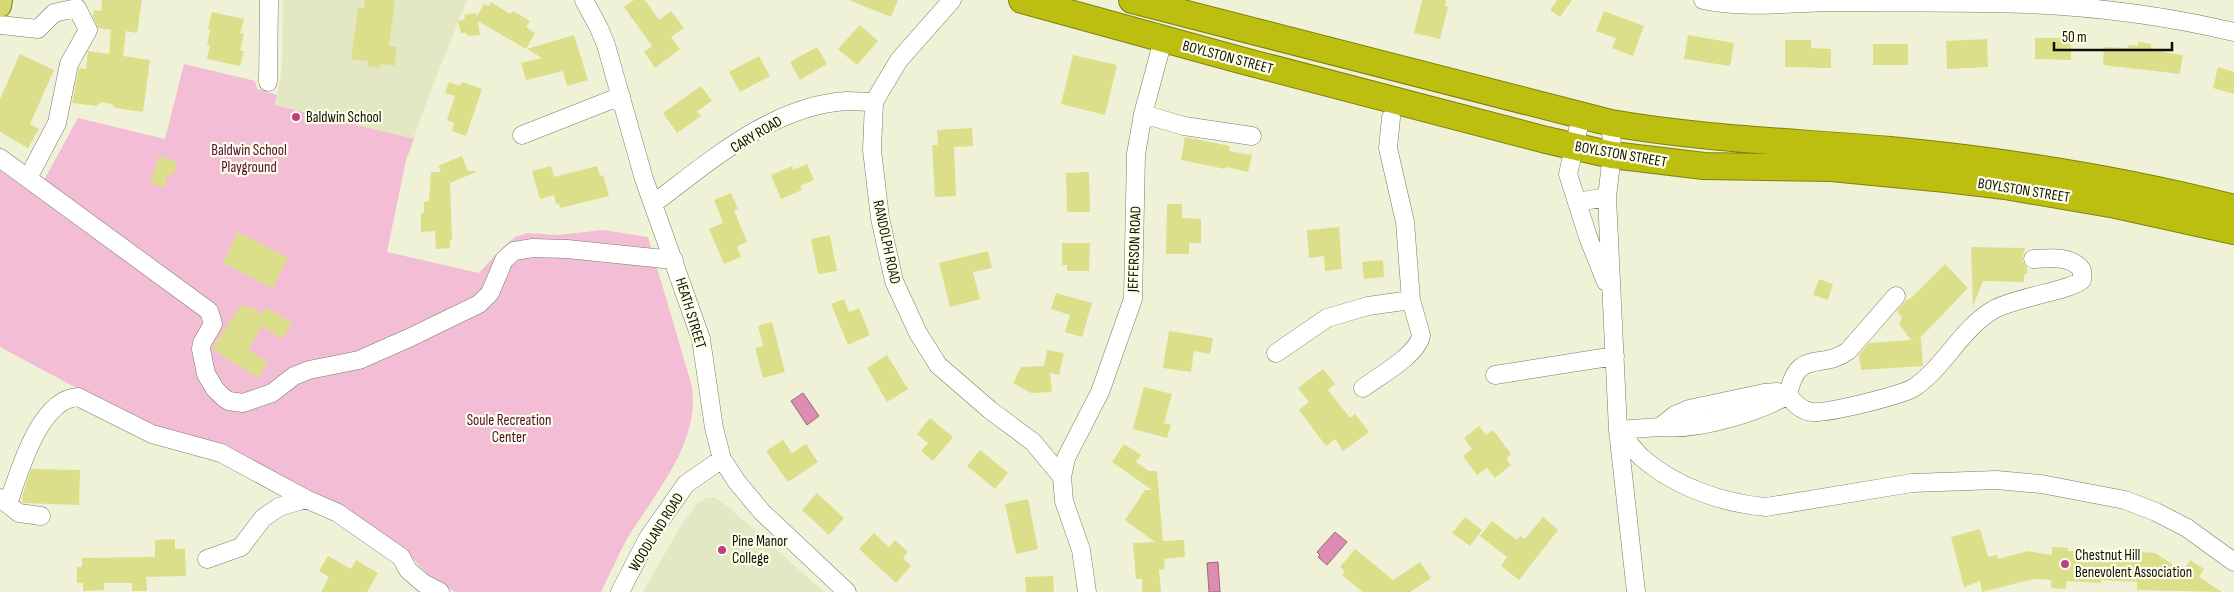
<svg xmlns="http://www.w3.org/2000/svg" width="2234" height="592" font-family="'Sofia Sans Condensed',sans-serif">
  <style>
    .built { fill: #e4e7c4 }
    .green { fill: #f3bdd5 }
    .water { fill: #dd8cb2; stroke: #9f667e }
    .building { fill: #dcdf89 }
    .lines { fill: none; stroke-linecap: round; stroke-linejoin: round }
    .minor-casing { stroke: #7a7c64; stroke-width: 19 }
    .major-casing { stroke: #7f810c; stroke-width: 24 }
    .highway-casing { stroke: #7f810c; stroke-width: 28 }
    .minor { stroke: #fff; stroke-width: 18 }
    .major { stroke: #d7d970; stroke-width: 22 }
    .highway { stroke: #bcbf10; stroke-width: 26 }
    .poi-dot { fill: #c03e86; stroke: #fdffe9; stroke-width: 2 }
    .labels { text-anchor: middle; stroke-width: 4.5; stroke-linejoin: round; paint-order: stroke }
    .street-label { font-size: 15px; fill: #0e0e06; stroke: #fdffe9 }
    .poi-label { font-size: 15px; fill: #0e0e06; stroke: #fdffe9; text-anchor: start }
    .park-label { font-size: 15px; fill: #500833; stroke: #fdffe9 }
  </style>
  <rect width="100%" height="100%" fill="#f0f2d7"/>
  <path class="built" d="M283 0H467L429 95 406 160 386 251 162 154 184 64 255 81 257 89 277 95 282 67Z
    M714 497 727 506 824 592H643L679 529 697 504 706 498Z"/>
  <path class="green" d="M184 64 255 81 257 89 277 95 274 105 414 139 406 160 387 252 479 273 504 246 515 237 527 233 558 235 603 230 648 237 691 383C703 439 656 492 628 537 618 555 610 574 601 592H455L432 579 399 544 225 450 166 436 0 347V147L44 180 78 118 165 139Z"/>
  <path class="water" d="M803 393 819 416 807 425 791 401Z
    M1335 532 1347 542 1327 565 1318 557 1320 555 1317 552Z
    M1218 562 1220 592H1209L1207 563Z"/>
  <path class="building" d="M102 0H142L137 33 126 31 123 56 150 60 143 112 115 108 112 104 101 102 97 106 72 103 79 68 86 69 88 51 109 54 111 30 98 28 93 16 94 10 101 11Z
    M365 0H395L389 46 397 47 394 66 381 64 380 68 367 66 368 61 351 59 358 8H364Z
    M634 0H645L659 20 671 11 684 28 671 37 680 49 655 68 644 52 652 46 624 7Z
    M849 0H898L891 17Z
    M1422 0H1446L1445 6 1448 7 1440 39 1414 33Z
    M1557 0H1572L1560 17 1550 10Z
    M491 2 510 14 513 11 530 21 526 27 535 33 526 49 478 21 480 35 468 36 466 33H461L458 21 465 19 464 15 476 13 477 16 484 4 489 6Z
    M1604 11 1644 26 1633 56 1612 48 1616 38 1596 31Z
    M212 12 244 19 240 33 244 34 240 51H244L240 66 207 59 210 45H207L210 30 208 29Z
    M860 25 878 41 857 65 838 49Z
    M574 35 588 80 567 86 563 71 526 80 521 63 542 58 527 49Z
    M1688 35 1734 43 1730 66 1684 59Z
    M2035 38H2071V60L2035 59Z
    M1987 39 1988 67 1947 69 1946 41Z
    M1785 40H1811V48L1831 49V68L1785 67Z
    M2138 42 2151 44V48L2162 50V52L2183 55 2180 74 2103 65 2104 47 2128 48V45L2138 46Z
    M1873 44H1908V65H1873Z
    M817 47 827 64 800 80 790 62Z
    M20 54 54 70 30 124 39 129 28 148 0 132V99Z
    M1073 55 1117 65 1105 115 1061 104Z
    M759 56 770 76 740 92 729 72Z
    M2218 67 2234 72V94L2213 88Z
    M449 82 460 86 462 82 482 89 466 136 452 131 454 123 447 120 455 96 445 93Z
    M701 86 712 101 697 111 701 116 677 133 663 113Z
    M972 128 973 146 954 147 956 196 935 197 932 145H938L937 130Z
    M1185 137 1230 146 1229 151 1252 155 1248 172 1226 167 1225 169 1181 160Z
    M159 156 177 162 173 175 168 174 164 188 150 183Z
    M462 156 468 171H476V172L450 183 452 240H450V248L436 249 435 231 421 232V213H424V202L429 201 431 172H441L438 166Z
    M807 164 814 180 800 186 802 190 781 199 771 175 792 166 793 170Z
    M551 166 554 177 597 166 600 176 603 175 609 196 560 208 559 203 556 204 554 195 540 199 532 171Z
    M1089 172 1090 212H1067L1066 173Z
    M731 193 738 209 734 210 747 242 737 246 741 257 724 264 709 229 723 223 714 200Z
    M1167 204H1182V218L1201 219V243H1189V254H1166Z
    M1339 227 1342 269 1325 271 1324 256 1309 258 1307 230Z
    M238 232 288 258 273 288 223 263Z
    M830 235 837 271 818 274 811 239Z
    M1062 243H1090L1089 271H1067V265H1062Z
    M1971 247 2025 248 2022 260 2027 268V274H2024V282L1983 281 1973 306Z
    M988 251 992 268 973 272 980 299 950 307 939 263Z
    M1383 260 1384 277 1364 279 1362 262Z
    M1945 264 1968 288 1919 339H1921L1923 366 1861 370 1859 355 1869 343 1911 340 1899 324 1902 318 1897 311 1906 300 1910 299Z
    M1819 279 1833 284 1828 300 1813 295Z
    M1056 293 1092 303 1082 337 1065 332 1070 315 1051 309Z
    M844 299 849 312 859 308 870 335 848 345 831 304Z
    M241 305 246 308 247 305 262 314 266 307 292 323 282 339 262 326 248 350 268 362 258 378 212 349Z
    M772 322 785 372 763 378 755 348 763 346 758 326Z
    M1169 331 1213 338 1210 354 1194 351 1191 372 1163 368Z
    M1047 350 1064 353 1059 375 1050 373 1052 392 1031 393 1013 383 1021 367 1044 366Z
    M887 355 908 389 887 402 867 368Z
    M1323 369 1335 384 1328 390 1350 418 1355 414 1369 432 1343 451 1335 439 1326 446 1299 410 1309 402 1298 388Z
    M1144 387 1172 394 1164 423 1171 425 1167 438 1133 429Z
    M930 418 953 437 933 461 921 451 928 443 917 434Z
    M1479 426 1486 435 1493 430 1511 454 1506 459 1511 465 1495 478 1487 468 1477 475 1463 456 1472 449 1464 438Z
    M783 440 792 453 806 444 818 462 788 482 766 451Z
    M1124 444 1141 455 1136 462 1149 471H1157L1163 541 1184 540 1185 557 1164 559 1165 569 1159 570 1161 592H1142V579H1136L1133 543 1155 542 1125 520 1145 490H1152L1112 462Z
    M980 450 1008 473 995 489 967 466Z
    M31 469 80 470 79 505 23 503 22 497Z
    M817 493 844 518 829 535 802 510Z
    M1028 499 1038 549 1016 554 1005 504Z
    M1465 517 1482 530 1470 546 1452 533Z
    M1543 517 1558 530 1519 580 1501 566 1507 557 1480 536 1492 521 1517 540 1520 536 1525 539Z
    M1980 529 1988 557 1997 555 1998 559 2028 551 2052 555V547L2068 548V551L2117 554V550L2155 553 2183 571 2190 560 2204 569 2199 577 2222 592 2137 590V582L2101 580V583L2066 581V589L2051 588V580L2034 579 1982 592 1980 581 1964 587 1951 537Z
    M874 533 889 547 895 540 908 552 903 558 911 566 896 583 859 549Z
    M175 539V549H185L186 576 146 577 147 591H132V583H104V590L83 591V583H77V567H82V558L155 557V540Z
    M1355 549 1393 580 1420 562 1431 578 1410 592H1363L1342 575 1345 571 1340 567Z
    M328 556 351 569 356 560 378 573 367 592H321L329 577 319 571Z
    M1053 576 1054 592H1026L1025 577Z"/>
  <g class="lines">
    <defs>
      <path id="minor" d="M584 0 599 28 606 45 644 179 701 339 714 428 722 459 737 482 762 512 847 592
        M952 0 899 60 874 102 872 150 880 218 894 281 918 333 938 365 990 410 1033 442 1062 477 1064 501 1081 550 1087 592
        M1703 0C1748 10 1801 1 1847 2 1907 3 1968 2 2028 4 2097 7 2167 16 2234 32
        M0 25 38 29 54 13 77 8 88 30 69 64 57 123 28 178
        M268 82 269 0
        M1143 114 1184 126 1252 136
        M1581 117 1568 174 1588 237 1606 282
        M1611 123 1612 155 1607 197 1618 430C1626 439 1633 449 1641 457 1675 487 1722 503 1766 507L1912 483 1996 480 2041 484 2125 500 2156 512 2187 528 2234 562
        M522 135 621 96
        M0 158 209 311 213 324 202 343 201 349 206 374 215 389 224 398 229 401 243 403 272 393 294 376 309 370 359 360 409 338 479 304 490 293 504 260 514 251 533 248 567 249 674 260
        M1577 202 1607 197
        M653 204C709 162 773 105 847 101 856 101 865 102 874 102
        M1896 296 1848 351C1820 371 1798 347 1788 395 1794 403 1801 411 1812 412 1826 414 1903 395 1915 387 1945 366 1961 329 1993 310 2010 299 2075 289 2082 280V270C2071 255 2049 258 2033 259
        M1276 353 1327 318 1368 306 1411 300
        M1495 375 1615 356
        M1363 388C1379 376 1418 355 1421 335L1411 300 1405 222 1388 148 1391 118
        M1062 477 1066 458 1100 392 1133 299 1136 154 1143 114 1163 40
        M0 498 19 513 41 516
        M8 504C19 473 39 399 78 397L152 434 221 453 306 499 338 513 401 557 408 570 423 583 440 592
        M207 559 241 547 263 518 279 507 306 499
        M620 592 648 538 686 484 722 459
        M1636 592 1618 430 1660 427 1675 415 1689 409 1764 393 1777 392 1788 395C1757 413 1696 431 1660 427"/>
      <path id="major" d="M0 6 1 0"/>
      <path id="highway" d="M1022 0 1240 60 1546 140 1612 155 1704 166 1831 168 1946 179 2005 186 2116 205 2234 231
        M1132 0 1611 123C1703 139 1797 142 1890 150 2006 161 2122 179 2234 208"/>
    </defs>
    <use href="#minor" class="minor-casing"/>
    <use href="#major" class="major-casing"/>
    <use href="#highway" class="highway-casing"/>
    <use href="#minor" class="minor"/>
    <use href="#major" class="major"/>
    <use href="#highway" class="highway"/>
  </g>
  <g class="poi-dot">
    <circle cx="296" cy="117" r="5"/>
    <circle cx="722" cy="550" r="5"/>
    <circle cx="2065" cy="564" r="5"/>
  </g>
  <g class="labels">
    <g class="street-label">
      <text transform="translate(1228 57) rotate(15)" y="5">BOYLSTON STREET</text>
      <text transform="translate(756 134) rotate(-31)" y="5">CARY ROAD</text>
      <text transform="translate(1621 154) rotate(10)" y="5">BOYLSTON STREET</text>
      <text transform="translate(2024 190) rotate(9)" y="5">BOYLSTON STREET</text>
      <text transform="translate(887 242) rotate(78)" y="5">RANDOLPH ROAD</text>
      <text transform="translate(1134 249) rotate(-88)" y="5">JEFFERSON ROAD</text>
      <text transform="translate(691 313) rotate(73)" y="5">HEATH STREET</text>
      <text transform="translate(656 532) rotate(-58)" y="5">WOODLAND ROAD</text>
    </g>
    <g class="poi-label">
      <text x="306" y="122">Baldwin School</text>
      <text x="732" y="546">Pine Manor<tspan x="732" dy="17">College</tspan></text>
      <text x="2075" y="560">Chestnut Hill<tspan x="2075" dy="17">Benevolent Association</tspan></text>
    </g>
    <g class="park-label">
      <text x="249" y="155">Baldwin School<tspan x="249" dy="17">Playground</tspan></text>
      <text x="509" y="425">Soule Recreation<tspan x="509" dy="17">Center</tspan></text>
    </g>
  </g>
  <path d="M2054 42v8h118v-8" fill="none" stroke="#0e0e06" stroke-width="2.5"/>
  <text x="2062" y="42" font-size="15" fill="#0e0e06" stroke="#fdffe9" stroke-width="4" paint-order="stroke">50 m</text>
</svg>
